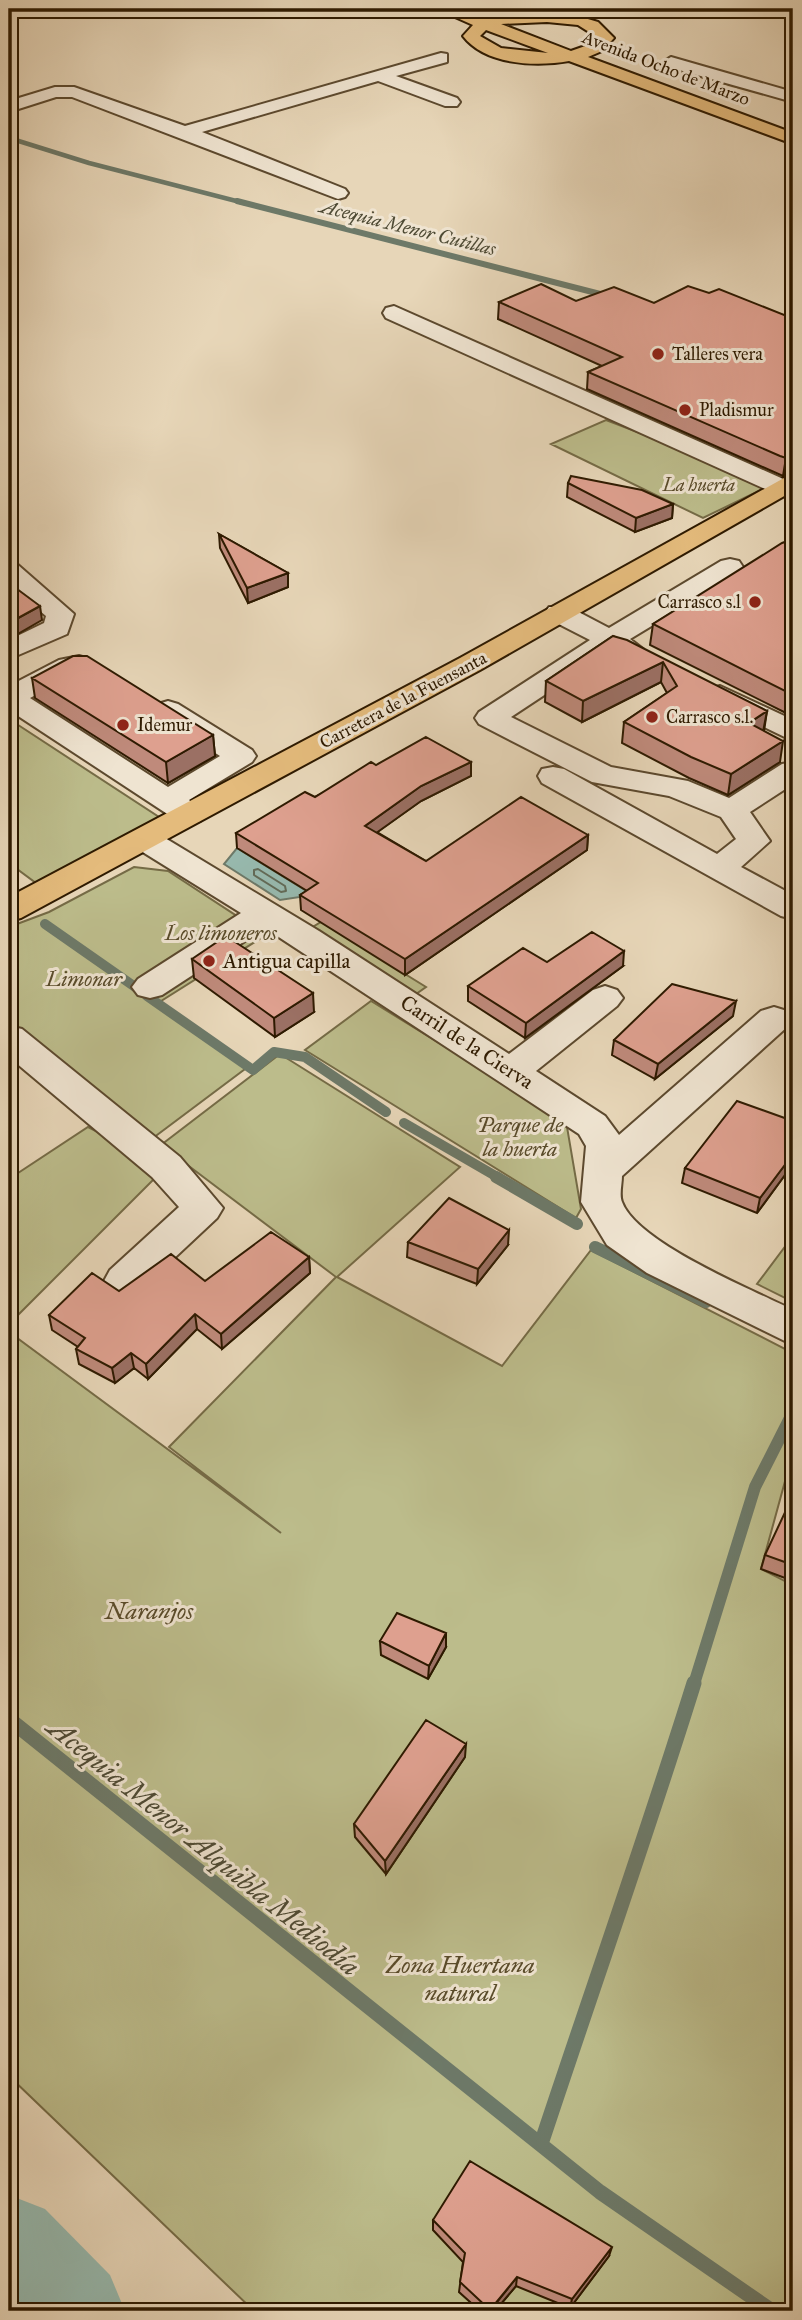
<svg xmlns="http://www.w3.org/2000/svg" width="802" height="2320" font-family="'IM FELL Great Primer',serif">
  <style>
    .green { fill: #bcbc8b; stroke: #756b46; stroke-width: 2 }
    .water { fill: #97b9ae; stroke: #6d7968; stroke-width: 2 }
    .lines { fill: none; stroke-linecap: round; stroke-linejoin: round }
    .shore { stroke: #626a57; stroke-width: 2 }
    .stream-far4 { stroke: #6d7968; stroke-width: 4.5 }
    .stream-far3 { stroke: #6d7968; stroke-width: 6 }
    .stream-far2 { stroke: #6d7968; stroke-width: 10 }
    .stream-far1 { stroke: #6d7968; stroke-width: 12 }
    .stream { stroke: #6d7968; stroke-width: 15 }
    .river { fill: #97b9ae; fill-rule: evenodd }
    .minor-casing { stroke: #5c492e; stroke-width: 4 }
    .major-casing { stroke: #2e1a00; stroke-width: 4 }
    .minor { fill: #efe4d1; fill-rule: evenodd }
    .major { fill: #e4bb7c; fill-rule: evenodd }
    .wall { fill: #bf8a7b; stroke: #2e1a00; stroke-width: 2 }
    .shaded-wall { fill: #9b7064; stroke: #2e1a00; stroke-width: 2 }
    .building { fill: #dea08f; stroke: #2e1a00; stroke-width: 2 }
    .poi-dot { fill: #8f2418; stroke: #efe4d1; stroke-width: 2.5 }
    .labels { text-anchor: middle; stroke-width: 6; stroke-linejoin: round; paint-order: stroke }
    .far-street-label { font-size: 18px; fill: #2e1a00; stroke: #efe4d1 }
    .far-poi-label { font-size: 18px; fill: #2e1a00; stroke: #efe4d1; text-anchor: start }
    .far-park-label { font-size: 18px; font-style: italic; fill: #594b2a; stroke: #efe4d1 }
    .far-water-label { font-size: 19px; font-style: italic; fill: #4e4a34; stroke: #efe4d1 }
    .park-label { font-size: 21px; font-style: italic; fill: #594b2a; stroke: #efe4d1 }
    .poi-label { font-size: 21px; fill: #2e1a00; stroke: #efe4d1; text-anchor: start }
    .street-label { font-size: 21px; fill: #2e1a00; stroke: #efe4d1 }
    .near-park-label { font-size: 24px; font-style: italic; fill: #594b2a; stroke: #efe4d1 }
    .near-water-label { font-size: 28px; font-style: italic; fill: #4e4a34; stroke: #efe4d1 }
  </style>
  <rect width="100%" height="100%" fill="#e7d6b8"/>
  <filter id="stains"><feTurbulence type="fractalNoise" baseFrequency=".00286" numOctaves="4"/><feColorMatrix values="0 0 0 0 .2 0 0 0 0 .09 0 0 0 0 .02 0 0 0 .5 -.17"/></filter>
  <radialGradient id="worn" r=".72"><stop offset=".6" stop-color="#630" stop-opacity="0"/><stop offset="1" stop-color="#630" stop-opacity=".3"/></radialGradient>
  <path class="green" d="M606 420 773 484 703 518 551 444Z
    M9 719 159 817 82 865 36 883 9 863Z
    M134 867 168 871 266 935 158 1003 249 1066 153 1138 9 1028V927L49 912Z
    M321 922 426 987 416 994 311 928Z
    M371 1001 566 1121 581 1209 576 1218 305 1050Z
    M280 1054 460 1167 337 1277 502 1366 591 1250 793 1353V1452L761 1569 793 1585V2311H254L9 2076V1332L281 1533 169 1447 336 1277 161 1145Z
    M88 1127 166 1167 9 1324V1179Z
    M793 1236V1302L757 1284Z"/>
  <path class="water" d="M237 848 313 895 280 900 224 864Z"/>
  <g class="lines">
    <path class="shore" d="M258 869 285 886 286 891 281 892 254 875V870Z"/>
    <path class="stream-far4" d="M9 138 89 163 244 203"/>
    <path class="stream-far3" d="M237 201 608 296"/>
    <path class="stream-far2" d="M45 924 138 989
      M147 996 253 1070 274 1052 305 1057 386 1112
      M404 1123 499 1178"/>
    <path class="stream-far1" d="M496 1177 577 1224
      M595 1247 706 1302
      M694 1684 755 1487 793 1412"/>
    <path class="stream" d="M9 1719 600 2192 772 2311
      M541 2144C592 1990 646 1837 694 1683"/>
    <path class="river" d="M9 2195 45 2209 110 2275 125 2311H9Z"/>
    <defs>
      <path id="minor" d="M441 53 447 54V62L396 76 457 98 460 102 457 106H445L378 81 202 132 345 189 348 193 345 197 338 199 72 97H56L9 112V101L55 87H74L185 126Z
        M671 57 793 92V102L665 66 663 62Z
        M394 306 790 482 793 487 790 492H772L386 318 383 313 386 308Z
        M730 559 739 561 743 567 739 573 630 639 643 649 639 655 629 658 611 651 511 717 611 767 688 781 729 798 782 764 793 762V784L750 812 770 841 741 867 793 895V919L781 916 542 783 538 776 542 769 553 767 564 769 717 854 736 839 721 817 669 796 592 782 479 724 475 718 479 712 590 640 549 619 545 613 549 607H569L609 628 721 561Z
        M9 563 18 565 74 614 67 634 9 659V640L44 623 46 616 9 585Z
        M79 656 89 659 93 665 89 671 76 674 30 698 168 787 220 756 158 716 153 710 158 704 168 701 178 704 252 750 256 756 252 762 189 800 205 814 200 821 189 823 178 821 9 710V686L59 660Z
        M720 686 793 720V741L710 701 705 695 710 689Z
        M144 829 155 832 319 931 509 1054 593 990 605 986 617 990 623 998 617 1006 536 1071 605 1116 619 1135 761 1011 774 1007 787 1011 792 1019 787 1027 622 1176C622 1184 619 1195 622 1202 637 1243 753 1290 793 1310V1345L647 1273 607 1245 581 1202 586 1146 579 1134 265 928 162 995 150 998 138 995 132 987 138 979 241 913 133 846 128 839 133 832Z
        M9 1026 22 1029 180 1157 223 1208 217 1218 138 1292 124 1297 110 1292 104 1281 110 1270 179 1207 152 1177 9 1057Z"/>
      <path id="major" d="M437 9H459L485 19 527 12 571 14 598 22 614 38 602 51 588 57 793 133V144L569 61C536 67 485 65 463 36L473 25ZM547 22 578 25 597 37 591 44 571 51 501 24ZM486 30 548 53 501 48 480 36Z
        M793 473V491L480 670 21 918 9 921V897L460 658Z"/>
    </defs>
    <use href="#minor" class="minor-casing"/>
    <use href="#major" class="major-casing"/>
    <use href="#minor" class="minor"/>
    <use href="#major" class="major"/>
  </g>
  <path class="wall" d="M793 72V87L787 85 788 74Z
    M709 293 789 317 793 315V471L783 476 587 389 588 372 602 366 498 319 499 302 576 301 654 303Z
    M568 483 673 504 672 518 635 532 567 497Z
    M219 534 288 573V587L248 603 220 548Z
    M793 539V711L788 714 650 645 653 624Z
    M613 636 767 711 764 731 780 762 728 795 689 778 622 743 624 722 667 693 661 682 582 722 545 702 546 681Z
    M32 678 213 735 215 756 168 783 35 698Z
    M471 762V776L421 801 377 832 426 861 588 835 587 850 405 975 301 910 300 895 307 891 237 848 236 833 315 797 376 765Z
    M192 959 314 1012 275 1037 194 978Z
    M547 962 623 966 525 1038 468 1001V986Z
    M733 1016 655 1079 612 1055 614 1040Z
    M793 1121V1164L757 1213 682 1183 685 1168Z
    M408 1242 508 1245 477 1284 407 1257Z
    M309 1257 310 1273 222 1349 197 1329 148 1379 134 1368 115 1383 79 1364 76 1349 78 1347 52 1330 49 1315 119 1291 205 1281Z
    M793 1511V1581L761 1569 765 1555Z
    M380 1641 446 1647 428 1679 381 1655Z
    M465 1757 386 1874 355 1837 354 1824Z
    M433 2220 609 2256 570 2308 516 2286 495 2311H480L459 2292 463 2262 433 2230Z"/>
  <path class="shaded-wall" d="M793 454V471L783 476 786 458Z
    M673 504 672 518 635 532 636 518Z
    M288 573V587L248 603 247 588Z
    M40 606 42 620 9 639V623Z
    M663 662 661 682 582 722 583 701Z
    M793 693V711L788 714 791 694Z
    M767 711 763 732 749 723Z
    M213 735 215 756 168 783 166 762Z
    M783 741 780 762 728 795 731 774Z
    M471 762V776L421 801 365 841V826L421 786Z
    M588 835 587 850 405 975V959Z
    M624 951 623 966 525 1038 526 1023Z
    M313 993 314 1012 275 1037 274 1018Z
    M736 1001 733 1016 655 1079 658 1064Z
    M793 1154V1164L757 1213 760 1198Z
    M509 1230 508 1245 477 1284 478 1269Z
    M309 1257 310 1273 222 1349 221 1334Z
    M195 1314 197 1329 148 1379 146 1364Z
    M131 1353 134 1368 115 1383 112 1368Z
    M446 1633V1647L428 1679 429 1666Z
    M466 1744 465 1757 386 1874 385 1861Z
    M612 2247 609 2256 570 2308 572 2299Z
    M517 2277 516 2286 495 2311H490Z"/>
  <path class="building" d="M541 284 576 301 614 287 654 303 688 286 709 293 719 289 789 317 793 315V454L786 458 780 456 588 372 622 357 499 302Z
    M571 476 642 490 673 504 636 518 568 483Z
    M219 534 288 573 247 588Z
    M793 539V693L791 694 653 624 782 543Z
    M9 583 40 606 9 623Z
    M613 636 627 640 767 711 749 723 783 741 731 774 691 757 624 722 677 686 663 662 583 701 546 681Z
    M73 656H87L213 735 166 762 32 678Z
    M426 737 471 762 421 786 365 826 426 861 521 797 588 835 405 959 300 895 318 883 236 833 305 792 315 797 371 762 376 765Z
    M592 932 624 951 526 1023 468 986 523 948 547 962Z
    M226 936 313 993 274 1018 192 959Z
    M672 984 736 1001 658 1064 614 1040Z
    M737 1101 793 1121V1154L760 1198 685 1168Z
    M449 1198 509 1230 478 1269 408 1242Z
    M271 1232 309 1257 221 1334 195 1314 146 1364 131 1353 112 1368 76 1349 85 1338 49 1315 92 1273 119 1291 171 1254 205 1281Z
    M787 1508 793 1511V1565L765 1555Z
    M397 1613 446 1633 429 1666 380 1641Z
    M426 1720 466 1744 385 1861 354 1824Z
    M470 2161 612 2247 572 2299 517 2277 490 2310 460 2282 465 2253 433 2220Z"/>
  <g class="poi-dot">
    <circle cx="658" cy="354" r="7"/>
    <circle cx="685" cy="410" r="7"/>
    <circle cx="755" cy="602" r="7"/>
    <circle cx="652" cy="717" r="7"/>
    <circle cx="123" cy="725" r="7"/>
    <circle cx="209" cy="961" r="7"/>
  </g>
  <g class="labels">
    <g class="far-street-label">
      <text transform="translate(666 68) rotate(21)" y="6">Avenida Ocho de Marzo</text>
      <text transform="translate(403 700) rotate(-28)" y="6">Carretera de la Fuensanta</text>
    </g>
    <g class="far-poi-label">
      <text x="672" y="360">Talleres vera</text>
      <text x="699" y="416">Pladismur</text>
      <text x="741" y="608" text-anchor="end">Carrasco s.l</text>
      <text x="666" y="723">Carrasco s.l.</text>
      <text x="137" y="731">Idemur</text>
    </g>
    <g class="far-park-label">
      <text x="699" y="491">La huerta</text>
    </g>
    <g class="far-water-label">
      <text transform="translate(408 227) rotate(14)" y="7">Acequia Menor Cutillas</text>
    </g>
    <g class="park-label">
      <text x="221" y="940">Los limoneros</text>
      <text x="84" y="986">Limonar</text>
      <text x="520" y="1132">Parque de<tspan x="520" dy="24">la huerta</tspan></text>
    </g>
    <g class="poi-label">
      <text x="223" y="968">Antigua capilla</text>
    </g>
    <g class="street-label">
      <text transform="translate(467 1042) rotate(33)" y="7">Carril de la Cierva</text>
    </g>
    <g class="near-park-label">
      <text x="149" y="1619">Naranjos</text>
      <text x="460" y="1973">Zona Huertana<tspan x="460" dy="28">natural</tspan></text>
    </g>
    <g class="near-water-label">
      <text transform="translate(204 1846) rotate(39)" y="10">Acequia Menor Alquibla Mediodía</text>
    </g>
  </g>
  <rect width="802" height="2320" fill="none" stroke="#e7d6b8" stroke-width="35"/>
  <rect x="10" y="10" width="781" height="2299" fill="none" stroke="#2e1a00" stroke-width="3.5"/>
  <rect x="18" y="18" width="767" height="2285" fill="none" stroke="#2e1a00" stroke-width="2"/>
  <rect width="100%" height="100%" filter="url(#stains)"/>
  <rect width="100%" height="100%" fill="url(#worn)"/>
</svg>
